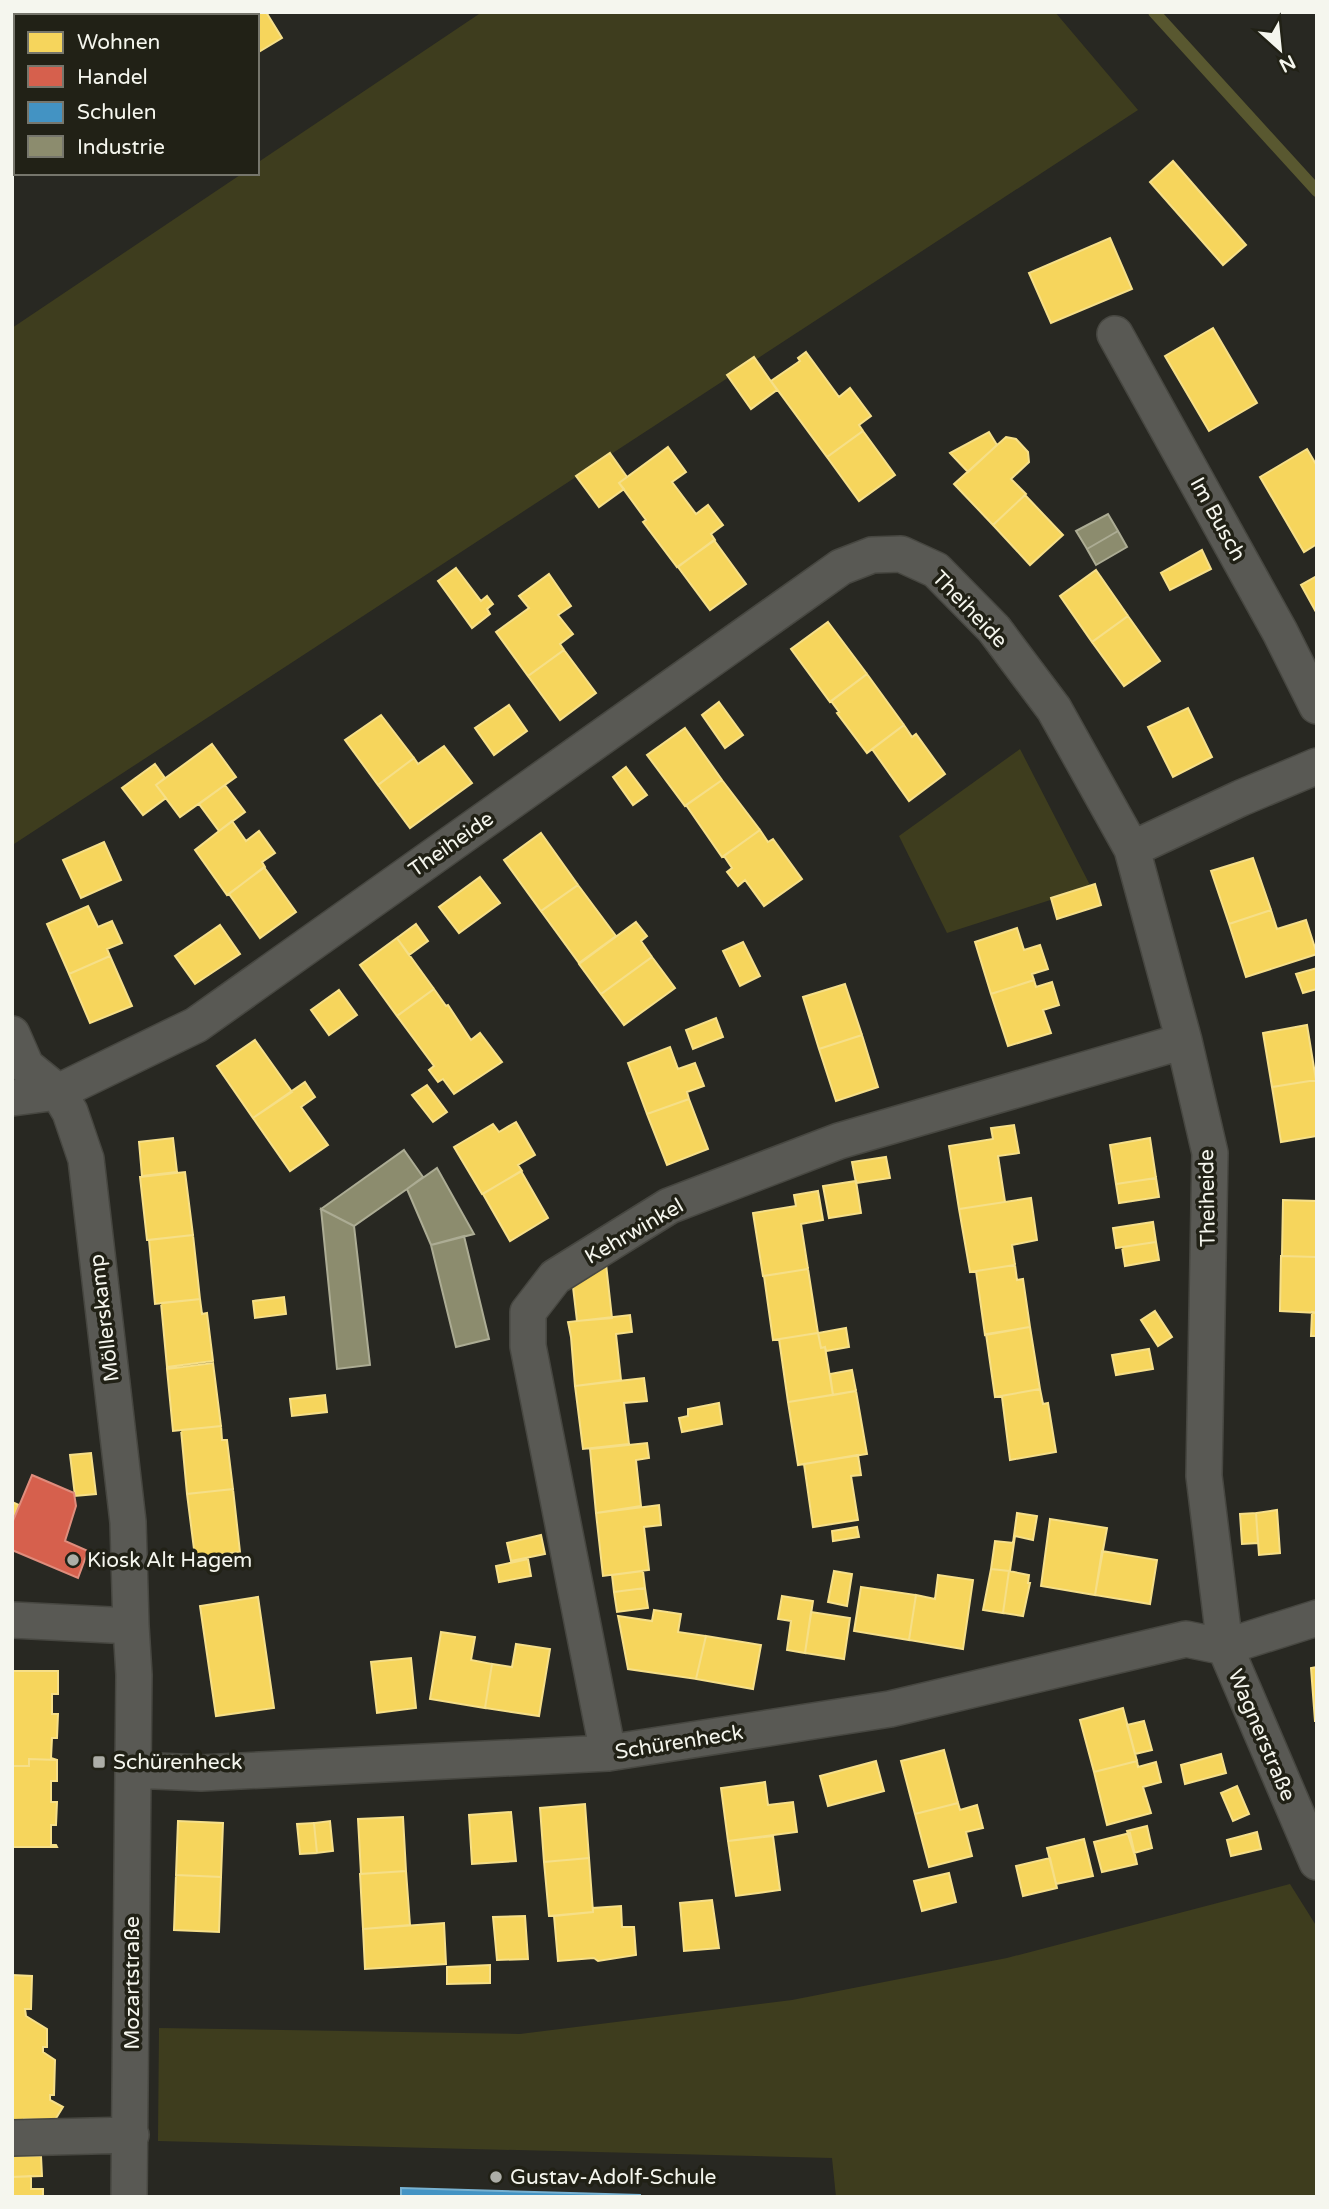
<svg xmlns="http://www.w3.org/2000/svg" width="1329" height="2209" font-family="'Varela Round',sans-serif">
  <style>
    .green { fill: #3e3d1e }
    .homes { fill: #f6d55c; stroke: #f6df88; stroke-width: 2 }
    .shops { fill: #d6604d; stroke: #df8d7d; stroke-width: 2 }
    .schools { fill: #4393c3; stroke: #78b1d0; stroke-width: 2 }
    .industry { fill: #8c8c6e; stroke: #acac94; stroke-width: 2 }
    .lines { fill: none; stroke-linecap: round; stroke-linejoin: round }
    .stream { stroke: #595830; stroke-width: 12 }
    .street-casing { stroke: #474741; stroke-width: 38 }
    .street { stroke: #595954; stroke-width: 35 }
    .poi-dot { fill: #adaea7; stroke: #212116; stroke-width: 2.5 }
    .labels { text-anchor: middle; stroke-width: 7; stroke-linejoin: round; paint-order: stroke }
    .street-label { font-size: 21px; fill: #f5f6ee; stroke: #212116 }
    .poi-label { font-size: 21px; fill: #f5f6ee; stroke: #212116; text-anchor: start }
  </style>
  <rect width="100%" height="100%" fill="#282822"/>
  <path class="green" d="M482 12H1055L1138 110 14 844 12 328 243 173H257V163Z
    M1020 749 1091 887 947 933 899 836Z
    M1290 1884 1317 1927V2197H836L832 2158 158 2141 159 2028 520 2034 792 2000 1007 1958Z"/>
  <path class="homes" d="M202 12H266L282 38 257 53V16H204Z
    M1173 161 1246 245 1223 265 1150 182Z
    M1110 238 1132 289 1051 323 1029 273Z
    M1213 328 1257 403 1209 431 1165 356Z
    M806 352 839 397 850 388 871 416 859 425 863 431 827 457 771 381 800 361 798 358Z
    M754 357 777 390 751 409 727 375Z
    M863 431 895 475 859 501 827 457Z
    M989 432 997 445 968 472 950 453Z
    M1006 437 1016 439 1028 452 1029 462 1011 479 1026 494 993 525 954 484Z
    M668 447 686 472 672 482 696 514 708 505 723 525 711 534 715 540 677 567 643 522 646 520 619 483Z
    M1307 449 1317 466V544L1304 552 1260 477Z
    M610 453 627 477 619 483 624 489 599 507 576 476Z
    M1025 495 1063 535 1030 565 993 525Z
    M714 540 746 584 710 610 678 567Z
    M1202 550 1211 569 1170 590 1161 573Z
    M456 568 481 601 487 596 493 604 487 609 490 614 472 628 438 581Z
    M1096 570 1128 616 1092 642 1060 596Z
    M549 574 571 606 558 615 573 634 560 644 564 650 528 676 496 632 529 608 519 596Z
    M1317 576V612H1316L1301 585Z
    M1128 616 1160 661 1124 686 1092 642Z
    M828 622 867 674 830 702 791 649Z
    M564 650 596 693 560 720 528 676Z
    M867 674 904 725 867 753 837 713 839 712 831 701Z
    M719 702 743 735 725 748 702 715Z
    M509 705 527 731 494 755 475 728Z
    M1188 708 1212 757 1173 777 1148 727Z
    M381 715 414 758 378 785 345 740Z
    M904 725 912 737 916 734 945 774 909 801 872 749Z
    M685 728 722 780 685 806 647 755Z
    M212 744 236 777 180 817 156 785Z
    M444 746 472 783 410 828 378 785 414 758 418 764Z
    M155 764 165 778 156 785 166 798 143 815 122 788Z
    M626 767 647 795 633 805 613 777Z
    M722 780 760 830 722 857 686 805Z
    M225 785 245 812 219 831 199 804Z
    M232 821 246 841 259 831 275 853 262 862 265 867 227 895 195 850Z
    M760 830 768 842 773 839 802 879 764 906 745 880 738 886 727 872 732 868 724 856Z
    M541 833 578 885 541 911 504 860Z
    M104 842 121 880 81 898 63 860Z
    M1253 858 1271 910 1229 924 1211 871Z
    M264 867 296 912 260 938 229 894Z
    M480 877 500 903 459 933 439 907Z
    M1095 884 1101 905 1057 919 1051 898Z
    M578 885 616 936 579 963 541 911Z
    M88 906 98 927 112 921 122 943 107 949 110 956 69 974 47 924Z
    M1271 910 1277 929 1306 920 1317 954 1246 977 1229 924Z
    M636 922 647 936 641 941 652 957 601 994 579 964Z
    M416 924 428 941 409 955 397 938Z
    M220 925 240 954 195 984 175 956Z
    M1017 928 1024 950 1040 945 1048 969 1032 974 1034 980 991 994 975 942Z
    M397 938 434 989 397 1016 360 965Z
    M743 942 760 976 740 986 723 951Z
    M110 956 132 1006 90 1023 69 974Z
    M652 957 675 988 624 1025 601 994Z
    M1317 968V989L1303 993 1296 974Z
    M1034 980 1036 987 1052 982 1059 1005 1043 1010 1051 1033 1008 1046 991 994Z
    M845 984 862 1035 819 1049 803 997Z
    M434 989 446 1006 448 1005 471 1040 480 1033 502 1062 454 1094 443 1079 438 1082 429 1070 434 1066 397 1016Z
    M339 990 357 1015 329 1035 311 1010Z
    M716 1018 723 1037 693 1049 686 1030Z
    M1307 1025 1316 1080 1272 1087 1263 1033Z
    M862 1035 878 1087 836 1101 819 1049Z
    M255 1040 292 1092 253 1118 217 1066Z
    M670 1047 678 1069 695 1063 704 1086 687 1092 689 1099 647 1114 628 1063Z
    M1316 1080 1317 1136 1281 1142 1272 1087Z
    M305 1082 315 1097 301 1107 328 1145 290 1171 253 1118Z
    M427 1085 447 1112 433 1122 412 1095Z
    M689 1099 708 1149 667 1165 647 1114Z
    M516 1122 535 1155 518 1165 522 1171 482 1194 454 1147 493 1124 499 1132Z
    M1014 1125 1019 1153 998 1156 1005 1202 959 1209 949 1146 993 1139 991 1128Z
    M173 1138 177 1172 142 1176 139 1142Z
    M1150 1138 1156 1178 1116 1184 1110 1145Z
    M886 1157 890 1178 856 1183 852 1162Z
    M521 1171 548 1218 510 1241 483 1194Z
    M185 1172 193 1235 147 1240 140 1177Z
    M1156 1178 1159 1197 1119 1203 1116 1184Z
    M856 1181 861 1213 829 1218 823 1186Z
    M818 1191 823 1220 801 1224 808 1269 763 1276 753 1213 796 1206 794 1195Z
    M1031 1198 1037 1240 1012 1245 1015 1265 970 1272 959 1209Z
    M1283 1200 1317 1201V1257L1282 1256Z
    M1153 1222 1156 1242 1116 1248 1113 1228Z
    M193 1235 200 1299 155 1304 149 1240Z
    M1156 1242 1159 1260 1125 1266 1122 1247Z
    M1281 1256 1317 1257V1313L1280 1311Z
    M606 1264 612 1318 577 1321 573 1287Z
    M1015 1265 1017 1280 1023 1279 1030 1327 985 1335 976 1271Z
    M808 1269 818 1333 773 1340 764 1276Z
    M284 1297 286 1314 255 1318 253 1301Z
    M200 1299 202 1314 207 1313 213 1361 167 1367 161 1303Z
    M1155 1311 1172 1337 1158 1346 1141 1320Z
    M1312 1312 1317 1313V1336H1311Z
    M630 1315 632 1332 616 1334 621 1380 575 1386 571 1337 568 1322Z
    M1030 1327 1040 1389 995 1397 986 1334Z
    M846 1328 849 1347 826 1351 825 1347 821 1348 818 1333Z
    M818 1333 821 1348 825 1347 833 1395 788 1402 779 1339Z
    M1149 1349 1153 1369 1116 1375 1112 1355Z
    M213 1363 221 1426 173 1431 167 1369Z
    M852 1370 856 1391 833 1395 830 1374Z
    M644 1378 647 1401 624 1403 629 1444 583 1449 575 1386Z
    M1040 1389 1043 1404 1048 1403 1056 1452 1010 1460 1002 1397H995Z
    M856 1391 867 1454 798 1465 788 1402Z
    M325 1395 327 1412 292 1416 290 1399Z
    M719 1403 722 1424 682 1432 679 1418 688 1416V1409Z
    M221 1426 222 1440H227L233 1489 187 1494 181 1430Z
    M647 1443 649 1458 636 1460 641 1506 596 1513 590 1449Z
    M91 1453 96 1494 75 1496 70 1455Z
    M858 1455 861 1475 851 1476 858 1520 813 1527 804 1464 798 1465Z
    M233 1489 240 1552 195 1557 187 1494Z
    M12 1502 19 1505 12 1523Z
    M659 1505 661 1525 644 1527 649 1570 603 1576 596 1513Z
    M1277 1510 1280 1553 1259 1555 1256 1513Z
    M1017 1513 1037 1516 1033 1540 1015 1536 1013 1543Z
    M1256 1513 1258 1543 1242 1544 1240 1514Z
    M1050 1519 1107 1528 1095 1595 1041 1586Z
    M857 1527 859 1537 833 1541 832 1531Z
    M541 1535 545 1554 511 1561 507 1543Z
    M1015 1536 1010 1571 991 1569 995 1541 1014 1543Z
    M1102 1551 1157 1560 1150 1604 1095 1595Z
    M528 1559 531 1576 499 1582 496 1566Z
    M991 1569 1009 1571 1003 1613 983 1610Z
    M643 1571 645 1588 614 1592 612 1575Z
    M834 1571 852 1574 847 1606 828 1602Z
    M1009 1571 1029 1575 1028 1583H1030L1023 1616 1003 1613Z
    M938 1575 973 1580 963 1649 909 1640 916 1595 935 1599Z
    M861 1587 916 1595 909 1640 854 1631Z
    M645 1588 648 1608 617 1612 614 1592Z
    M782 1596 813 1601 805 1653 787 1650 791 1621 778 1619Z
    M258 1597 274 1708 216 1716 200 1606Z
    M654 1610 681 1614 678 1632 706 1636 696 1679 628 1669 618 1616 652 1621Z
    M811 1612 850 1618 844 1659 805 1653Z
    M441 1632 475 1637 471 1660 492 1664 485 1708 430 1699Z
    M706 1636 761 1645 753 1689 696 1679Z
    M516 1644 550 1649 539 1716 485 1708 492 1664 512 1667Z
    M411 1658 416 1708 377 1713 371 1662Z
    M1317 1667V1721H1315L1311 1668Z
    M12 1671H58V1694H52V1714H58L57 1738H52L51 1758 57 1760 29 1759V1766H12Z
    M1123 1708 1137 1761 1094 1772 1080 1720Z
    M1144 1721 1152 1750 1135 1754 1127 1725Z
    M944 1750 958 1803 915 1814 901 1761Z
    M1221 1754 1226 1773 1185 1784 1181 1765Z
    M29 1759 57 1760V1781H51V1802H57L56 1825H51V1845H56L57 1847H12V1766H29Z
    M876 1761 884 1791 828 1806 820 1776Z
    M1137 1761 1138 1767 1156 1762 1161 1782 1143 1787 1151 1813 1107 1825 1094 1772Z
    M765 1782 768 1805 793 1802 797 1832 728 1841 721 1788Z
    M1237 1786 1249 1814 1233 1821 1221 1793Z
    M958 1803 960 1810 977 1805 983 1828 966 1832 972 1856 929 1867 915 1814Z
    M585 1804 589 1858 544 1862 540 1808Z
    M511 1812 516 1861 472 1864 469 1815Z
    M403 1817 406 1871 361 1874 358 1819Z
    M178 1821 223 1823 221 1877 176 1875Z
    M330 1821 333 1851 317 1853 314 1823Z
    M314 1823 317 1853 300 1854 297 1824Z
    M1147 1826 1152 1848 1134 1853 1127 1831Z
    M1257 1832 1261 1849 1231 1856 1227 1840Z
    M1130 1833 1137 1864 1102 1872 1094 1842Z
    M773 1836 780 1890 736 1896 728 1841Z
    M1084 1839 1093 1876 1056 1884 1047 1848Z
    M589 1858 593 1912 549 1916 544 1862Z
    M1050 1858 1057 1888 1023 1896 1016 1866Z
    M406 1871 410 1925 363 1929 360 1874Z
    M949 1873 956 1902 922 1911 914 1881Z
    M176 1875 221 1877 219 1932 174 1930Z
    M712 1900 719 1948 684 1951 680 1903Z
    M621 1906 622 1927H634L636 1955 598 1961 594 1958 558 1961 554 1916 593 1912V1908Z
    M525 1916 528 1959 497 1960 493 1917Z
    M444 1923 446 1964 365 1969 363 1929Z
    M490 1965V1983L447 1984V1967Z
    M12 1975 32 1976 31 2009H25L26 2016 47 2029V2047H43V2052L55 2060 54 2095H50V2100L63 2107 55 2120 24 2119V2124H12Z
    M12 2156H41L42 2176 12 2177Z
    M31 2176V2189H43V2197H12V2177Z"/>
  <path class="shops" d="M32 1475 74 1493 76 1506 65 1541 88 1551 78 1578 12 1550V1523Z"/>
  <path class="schools" d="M401 2188 640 2195V2197H401Z
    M401 2188 640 2195V2197H401Z"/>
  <path class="industry" d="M1108 514 1118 531 1087 549 1076 531Z
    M1118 531 1127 547 1096 565 1087 549Z
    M404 1150 423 1177 407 1189 354 1226 321 1209Z
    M437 1168 474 1234 431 1245 407 1189Z
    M321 1209 354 1226 370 1365 337 1369Z
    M464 1236 489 1339 456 1347 431 1245Z"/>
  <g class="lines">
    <path class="stream" d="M1154 12 1317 191"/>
    <defs>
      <path id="street" d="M1115 334 1280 632 1317 706
        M1132 849 1241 798 1317 766
        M12 1034 26 1066 58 1092 70 1112 86 1159 128 1522 131 1626
        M12 1098 58 1092 196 1025 841 567 872 555 901 554 936 570 994 629 1054 709 1132 849 1184 1041 1210 1153 1204 1476 1225 1647 1317 1862
        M12 1620 131 1626 134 1675 133 1770 201 1773 608 1753 890 1709 1186 1639 1225 1647 1317 1618
        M608 1753 528 1346V1312L555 1277 669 1206 839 1141 1184 1041
        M12 2138 131 2135
        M129 2197 133 1770"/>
    </defs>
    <use href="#street" class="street-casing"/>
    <use href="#street" class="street"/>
  </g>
  <g class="poi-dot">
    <circle cx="73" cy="1560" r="7"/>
    <rect x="92" y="1755" width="14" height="14" rx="3.5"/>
    <circle cx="496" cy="2177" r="7"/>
  </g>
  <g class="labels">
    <g class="street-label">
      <text transform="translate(1218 519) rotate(61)" y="7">Im Busch</text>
      <text transform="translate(970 609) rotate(46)" y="7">Theiheide</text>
      <text transform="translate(451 844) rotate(-35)" y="7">Theiheide</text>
      <text transform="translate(1207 1198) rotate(-91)" y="7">Theiheide</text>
      <text transform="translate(634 1231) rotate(-30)" y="7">Kehrwinkel</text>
      <text transform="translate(104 1318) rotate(-97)" y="7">Möllerskamp</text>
      <text transform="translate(1262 1735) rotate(67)" y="7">Wagnerstraße</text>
      <text transform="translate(679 1742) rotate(-9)" y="7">Schürenheck</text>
      <text transform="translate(132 1983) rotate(-90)" y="7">Mozartstraße</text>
    </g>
    <g class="poi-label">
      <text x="87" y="1567">Kiosk Alt Hagem</text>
      <text x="113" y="1769">Schürenheck</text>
      <text x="510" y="2184">Gustav-Adolf-Schule</text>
    </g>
  </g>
  <rect width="1329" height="2209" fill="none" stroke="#f5f6ee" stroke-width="28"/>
  <rect x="14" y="14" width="245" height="161" fill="#212116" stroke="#76766c" stroke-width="2"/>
  <rect x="28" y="32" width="35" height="21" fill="#f6d55c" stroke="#76766c" stroke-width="2"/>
  <text x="77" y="49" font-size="21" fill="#f5f6ee">Wohnen</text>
  <rect x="28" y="66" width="35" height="21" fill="#d6604d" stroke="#76766c" stroke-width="2"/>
  <text x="77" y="84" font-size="21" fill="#f5f6ee">Handel</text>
  <rect x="28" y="102" width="35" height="21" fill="#4393c3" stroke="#76766c" stroke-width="2"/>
  <text x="77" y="119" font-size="21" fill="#f5f6ee">Schulen</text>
  <rect x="28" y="136" width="35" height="21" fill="#8c8c6e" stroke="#76766c" stroke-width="2"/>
  <text x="77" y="154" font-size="21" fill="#f5f6ee">Industrie</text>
  <g transform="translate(1280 49) rotate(153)" stroke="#212116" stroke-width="5" paint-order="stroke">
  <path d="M0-5L12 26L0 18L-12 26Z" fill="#f5f6ee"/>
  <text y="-10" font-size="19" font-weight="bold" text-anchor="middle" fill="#f5f6ee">N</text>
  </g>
</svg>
